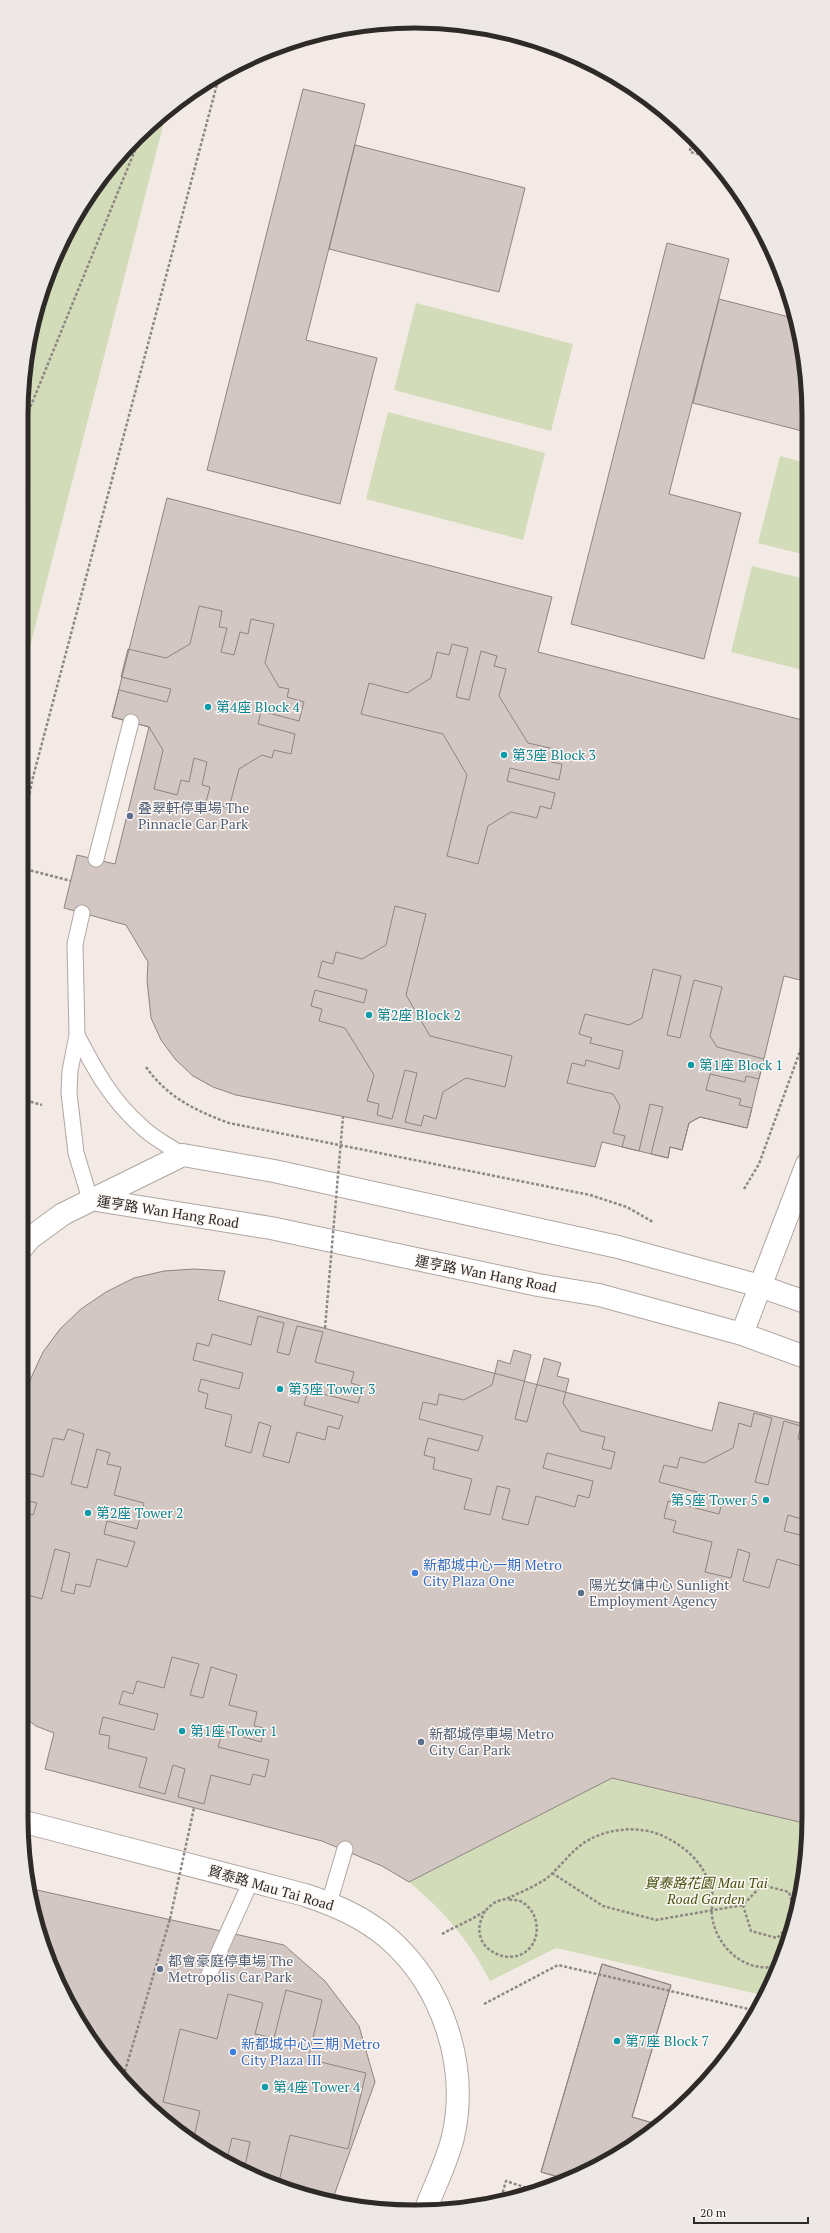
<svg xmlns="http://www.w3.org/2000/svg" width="830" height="2233" font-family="'PT Serif','Noto Sans TC',serif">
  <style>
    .green { fill: #d3dcb9 }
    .building { fill: #d2c7c3; stroke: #8e8480 }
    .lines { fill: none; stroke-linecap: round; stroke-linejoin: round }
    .lane-casing { stroke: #b0a6a2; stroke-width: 17 }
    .street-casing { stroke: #b0a6a2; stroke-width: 24 }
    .path { stroke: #8e8783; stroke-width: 2.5; stroke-dasharray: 3 2; stroke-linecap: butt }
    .lane { stroke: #fff; stroke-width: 15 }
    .street { stroke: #fff; stroke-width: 22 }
    .path-bridge { stroke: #8e8783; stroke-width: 2.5; stroke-dasharray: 3 2; stroke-linecap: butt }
    .culture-dot { fill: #0f9aa8; stroke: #fef8f5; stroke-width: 1.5 }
    .service-dot { fill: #5c6f8a; stroke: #fef8f5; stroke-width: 1.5 }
    .shop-dot { fill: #3f7fe0; stroke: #fef8f5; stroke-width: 1.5 }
    .labels { text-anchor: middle; stroke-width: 3; stroke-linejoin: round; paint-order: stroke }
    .culture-label { font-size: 14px; fill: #0d838f; stroke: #fef8f5; text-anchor: start }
    .service-label { font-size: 14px; fill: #4e5e75; stroke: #fef8f5; text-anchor: start }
    .street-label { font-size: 14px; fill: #2e2a28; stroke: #fef8f5 }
    .shop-label { font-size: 14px; fill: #366cbe; stroke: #fef8f5; text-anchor: start }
    .park-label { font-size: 14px; font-style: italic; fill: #44510e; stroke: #fef8f5 }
    .rim { fill: none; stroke: #2e2a28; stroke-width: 5 }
  </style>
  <rect width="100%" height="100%" fill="#f4eae5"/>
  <path class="green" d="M167 110 21 682V415L34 313 62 241 103 175 155 119Z
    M416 303 573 344 551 431 394 390Z
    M388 412 545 453 523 540 366 499Z
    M780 456 806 463V555L758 543Z
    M752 566 806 579V671L731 652Z
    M612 1778 808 1824 796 1920 766 1996 556 1948 490 1981C468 1939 445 1912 409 1882Z"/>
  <path class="building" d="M303 89 365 104 306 340 377 358 340 504 207 470Z
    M355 145 525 188 499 292 329 249Z
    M667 243 729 259 669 494 741 513 704 659 571 624Z
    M719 299 793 318 806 363V432L693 403Z
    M167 498 552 597 538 652 806 721 807 973 804 981 784 976 747 1128 700 1117 689 1123 682 1150 670 1147 668 1158 602 1142 595 1167 236 1095 213 1087 193 1076 175 1059 161 1040 151 1018 147 980 148 962 126 925 64 908 77 855 115 864 149 727 112 717Z
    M199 606 222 611 219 627 227 628 221 652 234 655 240 632 248 634 251 619 274 624 265 663 279 687 289 689 287 697 304 702 299 721 261 711 258 724 295 734 291 754 274 750 272 758 262 755 239 769 229 808 206 802 210 787 202 785 207 762 194 758 189 782 181 780 177 795 154 789 163 750 149 727 112 717 119 690 167 702 171 689 121 677 128 649 166 658 190 644Z
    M452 644 468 648 456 697 469 700 481 651 497 656 494 666 506 669 499 696 528 743 554 749 551 762 562 764 559 780 510 768 507 781 555 793 551 809 540 806 537 818 511 812 488 826 478 864 447 856 467 775 443 734 361 714 369 683 407 693 431 678 437 652 449 655Z
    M395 906 426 914 406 995 430 1036 512 1056 505 1087 466 1078 443 1092 436 1119 424 1115 421 1126 405 1122 417 1073 405 1070 392 1119 377 1115 379 1104 367 1101 374 1075 345 1028 319 1021 322 1009 311 1006 315 990 364 1003 367 990 318 977 322 961 333 964 336 952 362 959 386 945Z
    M653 969 681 976 667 1035 680 1038 694 980 722 987 710 1036 717 1047 764 1059 759 1079 746 1076 745 1082 710 1074 706 1090 741 1099 739 1105 752 1108 747 1128 700 1117 689 1123 682 1150 670 1147 668 1158 651 1154 663 1107 650 1104 639 1151 622 1147 625 1136 613 1133 620 1106 613 1094 567 1083 572 1063 585 1066 586 1060 619 1069 623 1051 590 1043 592 1038 579 1034 585 1014 629 1025 642 1018Z
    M194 1269 225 1271 218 1300 712 1431 719 1402 808 1425V1824L612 1778 409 1882 382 1866 322 1841 45 1769 54 1733 36 1726 21 1715V1412L31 1378 43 1352 60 1329 81 1309 106 1292 134 1278 164 1271Z
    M258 1316 284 1323 277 1352 289 1355 297 1326 323 1332 315 1362 354 1372 351 1383 363 1387 358 1403 308 1390 304 1405 343 1416 339 1429 328 1426 325 1440 297 1432 289 1463 263 1456 271 1426 259 1422 251 1453 225 1446 232 1415 205 1408 208 1394 198 1391 201 1379 239 1389 243 1373 193 1360 197 1343 209 1346 212 1334 251 1345Z
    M514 1350 531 1355 515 1419 527 1422 544 1358 561 1363 557 1376 569 1379 563 1403 581 1431 605 1437 602 1449 615 1452 611 1469 547 1453 543 1468 593 1481 589 1498 578 1495 575 1507 536 1496 528 1525 502 1519 510 1489 497 1486 490 1515 464 1509 472 1479 433 1469 435 1458 424 1455 428 1438 478 1451 483 1436 419 1419 423 1402 437 1405 439 1394 464 1400 492 1385 498 1360 510 1364Z
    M754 1413 772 1418 755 1482 768 1485 784 1421 801 1426 798 1439 808 1442 804 1466 808 1473V1521L788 1515 784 1531 808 1537V1568L777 1559 769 1588 743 1581 750 1553 738 1549 731 1578 705 1572 712 1542 673 1532 676 1521 664 1518 668 1501 719 1514 723 1499 659 1482 664 1465 677 1468 680 1457 704 1463 733 1448 739 1423 751 1427Z
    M68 1429 84 1434 71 1484 87 1488 97 1449 110 1453 107 1464 121 1467 114 1495 144 1503 137 1529 107 1521 104 1534 135 1542 127 1567 97 1559 90 1587 76 1584 74 1594 61 1591 70 1553 55 1549 42 1599 25 1594 28 1583 21 1581V1563L26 1541 21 1540V1512L33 1515 37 1503 21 1499V1471L43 1477 53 1438 64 1440Z
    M172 1657 199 1664 190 1695 203 1698 211 1667 237 1675 229 1705 257 1712 254 1726 264 1728 261 1742 223 1731 218 1747 269 1760 265 1777 253 1774 250 1785 211 1775 204 1804 178 1797 185 1769 173 1765 165 1794 139 1787 147 1758 108 1748 110 1736 99 1734 103 1717 154 1730 158 1714 119 1704 123 1691 133 1694 137 1681 164 1688Z
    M28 1888 284 1945 325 1981 359 2026 375 2082 332 2201 289 2191 218 2159 155 2114 119 2078 74 2015 42 1945Z
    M602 1964 671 1985 632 2117 660 2125 634 2146 569 2180 541 2172Z
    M602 1964 671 1985 632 2117 660 2125 634 2146 569 2180 541 2172Z
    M286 1990 322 2000 308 2059 366 2073 348 2149 290 2135 278 2186 244 2171 250 2142 232 2138 226 2163 218 2159 193 2141 200 2111 163 2102 180 2029 217 2039 228 1994 263 2003 255 2034 274 2038Z"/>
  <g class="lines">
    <defs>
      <path id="lane" d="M96 859 131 722
        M82 913 75 944 77 1035 70 1071 69 1093 76 1153 90 1199
        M77 1035C95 1070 112 1101 142 1127 153 1138 169 1146 183 1155
        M329 1903 345 1849
        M209 1974 251 1881"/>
      <path id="street" d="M90 1199 271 1228 538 1285 599 1295 742 1334 808 1358
        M21 1249 30 1238 63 1214 183 1155 274 1171 618 1247 760 1286 808 1303
        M742 1334 807 1164
        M21 1821 305 1895C335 1905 363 1917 388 1938 443 1986 469 2066 453 2137 447 2162 434 2187 425 2211"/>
    </defs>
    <use href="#lane" class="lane-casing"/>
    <use href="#street" class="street-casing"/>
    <path class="path" d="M691 138 690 152 712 157
      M21 430 142 133
      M21 833 33 777 220 73
      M21 868 71 881
      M146 1067C167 1097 196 1111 229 1123L590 1195 627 1207 653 1222
      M21 1099 42 1105
      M744 1189 759 1164 807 1032
      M552 1873 603 1906 656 1920 743 1905 762 1885 789 1892 796 1917
      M743 1905 751 1931 777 1938 796 1919
      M485 1911C481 1919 478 1926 480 1935 483 1952 507 1962 522 1954 543 1943 541 1911 520 1901 516 1900 511 1900 507 1899
      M442 1934C456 1926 472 1920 485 1911 488 1908 491 1905 494 1903 498 1900 504 1900 508 1898 520 1893 535 1886 546 1879 557 1870 566 1858 576 1849 599 1828 640 1823 667 1838 683 1846 700 1860 707 1878 709 1884 713 1892 713 1898 713 1904 711 1910 712 1916 716 1947 745 1974 778 1966
      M484 2004 558 1965 757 2011
      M122 2081 170 1919
      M500 2202 506 2181 536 2191"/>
    <use href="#lane" class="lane"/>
    <use href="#street" class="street"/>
    <path class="path-bridge" d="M325 1328 343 1117
      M170 1919 194 1808"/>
  </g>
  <g class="culture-dot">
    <circle cx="208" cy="707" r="4"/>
    <circle cx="504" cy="755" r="4"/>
    <circle cx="369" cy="1015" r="4"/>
    <circle cx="691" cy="1065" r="4"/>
    <circle cx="280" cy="1389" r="4"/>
    <circle cx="766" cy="1500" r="4"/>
    <circle cx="88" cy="1513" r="4"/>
    <circle cx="182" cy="1731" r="4"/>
    <circle cx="617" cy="2041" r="4"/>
    <circle cx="265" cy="2087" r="4"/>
  </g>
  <g class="service-dot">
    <circle cx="130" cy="816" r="4"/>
    <circle cx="581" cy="1593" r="4"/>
    <circle cx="421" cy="1742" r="4"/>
    <circle cx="160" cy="1969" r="4"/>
  </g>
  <g class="shop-dot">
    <circle cx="415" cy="1573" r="4"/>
    <circle cx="233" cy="2052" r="4"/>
  </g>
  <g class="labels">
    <g class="culture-label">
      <text x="216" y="712">第4座 Block 4</text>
      <text x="512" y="760">第3座 Block 3</text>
      <text x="377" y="1020">第2座 Block 2</text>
      <text x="699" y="1070">第1座 Block 1</text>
      <text x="288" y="1394">第3座 Tower 3</text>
      <text x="758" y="1505" text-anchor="end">第5座 Tower 5</text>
      <text x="96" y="1518">第2座 Tower 2</text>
      <text x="190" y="1736">第1座 Tower 1</text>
      <text x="625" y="2046">第7座 Block 7</text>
      <text x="273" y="2092">第4座 Tower 4</text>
    </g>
    <g class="service-label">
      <text x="138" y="813">叠翠軒停車場 The<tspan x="138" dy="16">Pinnacle Car Park</tspan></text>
      <text x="589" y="1590">陽光女傭中心 Sunlight<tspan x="589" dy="16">Employment Agency</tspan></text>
      <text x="429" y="1739">新都城停車場 Metro<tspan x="429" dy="16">City Car Park</tspan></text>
      <text x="168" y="1966">都會豪庭停車場 The<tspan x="168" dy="16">Metropolis Car Park</tspan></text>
    </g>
    <g class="street-label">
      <text transform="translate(168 1212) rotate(9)" y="5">運亨路 Wan Hang Road</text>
      <text transform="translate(486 1274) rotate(11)" y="5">運亨路 Wan Hang Road</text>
      <text transform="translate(271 1888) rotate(16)" y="5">貿泰路 Mau Tai Road</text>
    </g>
    <g class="shop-label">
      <text x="423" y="1570">新都城中心一期 Metro<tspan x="423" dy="16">City Plaza One</tspan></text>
      <text x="241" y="2049">新都城中心三期 Metro<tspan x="241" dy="16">City Plaza III</tspan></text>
    </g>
    <g class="park-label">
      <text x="706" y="1888">貿泰路花園 Mau Tai<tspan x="706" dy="16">Road Garden</tspan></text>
    </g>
  </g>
  <path d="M0 0H830V2233H0ZM415 28H415A387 387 0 0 1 802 415V1818A387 387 0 0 1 415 2205H415A387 387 0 0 1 28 1818V415A387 387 0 0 1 415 28Z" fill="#ede8e5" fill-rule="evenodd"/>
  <path class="rim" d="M415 28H415A387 387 0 0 1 802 415V1818A387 387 0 0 1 415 2205H415A387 387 0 0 1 28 1818V415A387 387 0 0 1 415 28Z"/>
  <path d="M694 2217v6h114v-6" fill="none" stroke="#2e2a28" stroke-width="2"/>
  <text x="700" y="2217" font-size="12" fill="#2e2a28" stroke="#fef8f5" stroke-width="3" paint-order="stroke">20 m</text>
</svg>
